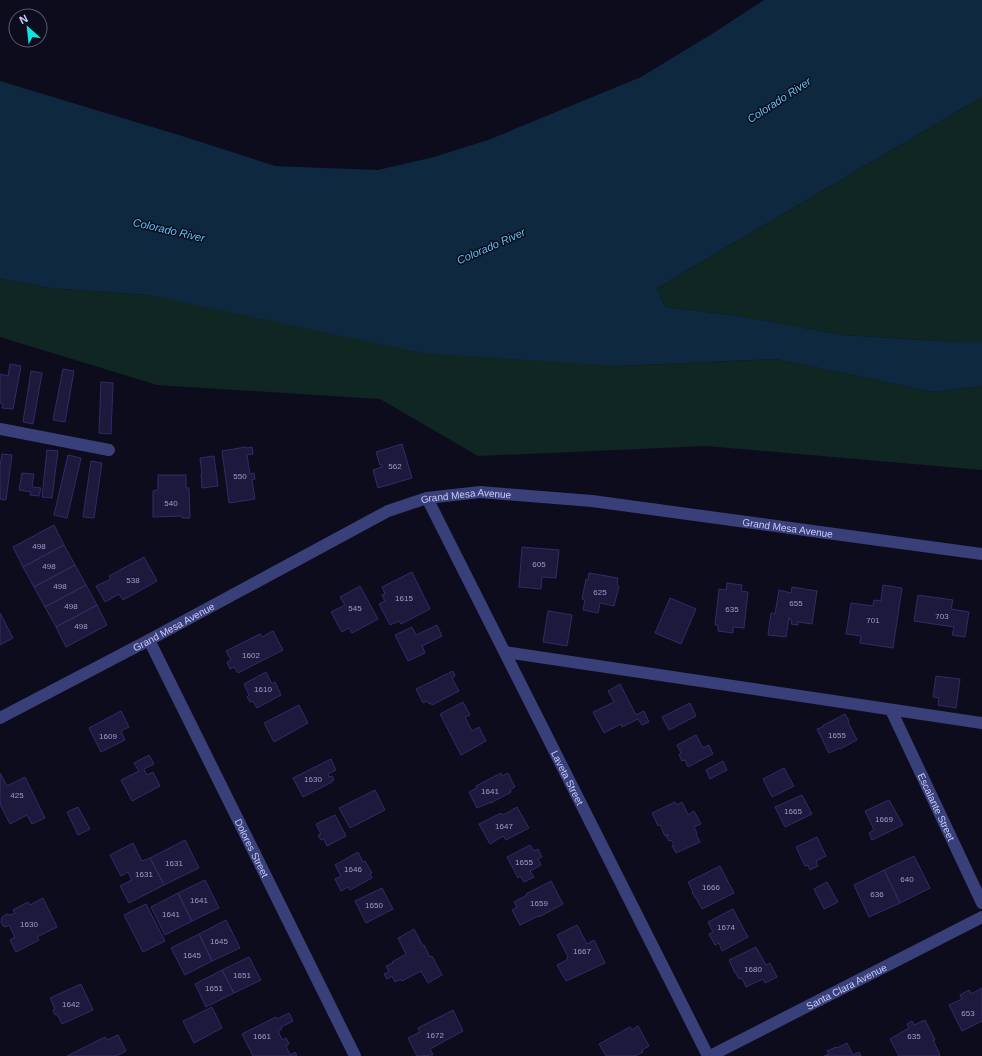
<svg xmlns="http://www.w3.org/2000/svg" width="982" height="1056" font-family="Arial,sans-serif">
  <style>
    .green { fill: #102622 }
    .water { fill: #0e283f }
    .building { fill: #1c193c; stroke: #302c67 }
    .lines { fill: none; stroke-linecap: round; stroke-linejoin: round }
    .minor { stroke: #393f79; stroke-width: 12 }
    .labels { text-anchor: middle; stroke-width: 3; stroke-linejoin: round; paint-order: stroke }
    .number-label { font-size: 8px; fill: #9e9ecc }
    .street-label { font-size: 10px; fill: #cacbfc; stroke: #0d0c1c }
    .water-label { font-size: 11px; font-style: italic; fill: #5dc5f7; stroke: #0d0c1c }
  </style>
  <rect width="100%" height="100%" fill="#0d0c1c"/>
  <path class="green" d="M982 97V342H956L843 335 738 316 665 307 657 288Z
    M0 279 51 288 148 295 619 366 776 359 933 392 982 386V470L706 446 478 456 380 399 157 385 0 337Z"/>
  <path class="water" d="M764 0H982V97L657 288 665 307 738 316 843 335 956 342H982V386L933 392 776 359 619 366 422 353 148 295 51 288 0 279V81L182 136 275 166 378 170 434 157 488 140 641 77 715 32Z"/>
  <path class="building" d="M10 364 21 366 13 409 2 408 3 404 0 403V374L8 376Z
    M63 369 74 371 65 422 53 420Z
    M31 371 42 373 33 424 23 422Z
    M101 382 113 383 111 434 99 433Z
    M402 444 412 478 378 488 373 470 382 467 381 464 380 465 376 452Z
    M246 447V448L252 447 253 454 247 455 250 474 254 473 255 479 252 480 255 499 229 503 222 451Z
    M47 450 58 451 52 498 42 497Z
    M2 454 12 455 6 500 0 499V466Z
    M68 455 81 458 67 518 54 515Z
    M214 456 218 486 202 488 201 474H202L200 458Z
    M91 461 102 463 94 518 83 517Z
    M22 473 34 474 32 487 41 488 39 496 30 495 31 492 19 490Z
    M158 475H186V488H189L190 518H182V516L153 517V491L158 490Z
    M54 525 64 545 23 567 13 547Z
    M64 545 75 565 34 587 23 567Z
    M522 547 559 550 556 578 542 577 541 589 519 587Z
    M144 557 157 581 123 600 119 594 105 602 96 586 111 579 109 576Z
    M75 565 86 585 45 607 34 587Z
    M412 572 430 609 401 624 399 621 390 625 379 604 385 601 382 595 385 594 382 587Z
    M589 573 618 578 617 585 619 586 614 606 600 603 598 613 583 610 585 600 582 599 586 579 588 580Z
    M727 583 742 585 741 591 748 592 744 628 733 627V633L718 631V625H715L719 589 726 590Z
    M86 585 97 605 56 627 45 607Z
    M883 585 902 588 893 648 860 643 861 636 846 634 851 603 873 606 874 600 881 601Z
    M360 586 378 619 352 633 349 628 342 632 331 612 345 605 340 597Z
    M792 587 817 591 812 624 798 622V625L791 624 792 621 790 620V618H789L786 637 768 635 771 613 775 614 779 590 791 593Z
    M918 595 953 600 951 609 969 612 965 637 952 635 954 627 914 621Z
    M670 598 696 609 681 644 655 633Z
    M97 605 107 625 66 647 56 627Z
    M548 611 572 615 567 646 543 642Z
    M0 613 13 638 0 645Z
    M437 625 442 636 422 646 425 653 408 661 395 635 412 627 416 635Z
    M273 631 283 650 238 673 234 667 230 669 227 662 231 660 226 651 260 634 262 637Z
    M453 671 455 676 452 678 459 691 432 705 431 703 429 704 427 701 423 703 416 689Z
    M266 672 272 684 275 682 281 695 257 708 253 701 250 702 247 697 249 695 244 684Z
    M936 676 960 679 956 708 938 705 939 698 933 697Z
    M620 684 636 715 644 711 649 722 642 725 638 719 622 727 621 724 604 733 593 712 614 702 608 691Z
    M463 702 470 715 465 717 472 731 479 727 486 741 461 755 440 714Z
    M690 703 696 716 669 730 662 717Z
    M299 705 308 723 274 742 264 723Z
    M121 711 129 727 121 731 125 740 101 752 89 728Z
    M845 714 849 721 848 722 857 740 840 749V748L829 753 817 729 823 727 822 726Z
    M696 735 703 748 709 745 713 754 688 767 685 760 682 761 679 755 681 753 677 745Z
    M149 755 154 764 144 769 147 775 153 772 160 786 132 801 121 780 139 771 134 763Z
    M331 759 336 770 328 774 329 777 332 776 334 780 332 781V782L303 797 293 778Z
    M723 761 727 770 710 779 706 770Z
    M784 768 794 786 772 797 763 779Z
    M0 773 7 786 25 777 45 818 32 824 27 815 10 824 0 804Z
    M501 773 502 776 508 773 515 787 510 790 511 792 491 803V802L477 808 469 792 477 788 476 786Z
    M375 790 385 810 350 828 339 808Z
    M802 795 812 814 785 827 775 807Z
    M889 800 903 825 872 840 869 833 874 830 865 811Z
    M675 802 677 805 682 802 688 815 694 811 701 824 694 827 697 833 696 834 700 842 676 853 672 846 674 845 671 840 669 841 666 836 669 835 668 834 665 836 660 825 658 826 652 813Z
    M78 807 90 829 78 835 67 812Z
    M517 807 529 828 506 840 503 836 490 844 479 824 501 813 503 815Z
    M335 815 346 836 327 846 324 839 321 840 318 835 321 834 316 824Z
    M817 837 826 856 816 861 818 866 810 870 808 865 805 866 796 847Z
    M185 840 199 868 164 885 150 858Z
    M133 843 142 861 150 858 164 885 129 903 120 886 132 880 128 872 121 876 110 855Z
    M530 845 534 851 538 849 542 857 538 859 541 865 530 871 534 877 524 882 520 876 518 878 507 857Z
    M358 852 363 862 365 861 372 873 370 874 372 878 350 890 348 887 341 891 335 879 341 876 335 865Z
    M914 856 930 888 900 903 884 870Z
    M720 866 734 893 702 909 696 898H695L692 892H693L688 882Z
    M884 870 900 903 869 917 854 885Z
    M205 880 219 908 192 921 178 893Z
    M551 881 563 904 539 917 538 916 520 925 512 910 517 907 514 902 527 895 526 894Z
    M827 882 838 902 824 909 814 889Z
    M382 888 393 909 366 923 355 901Z
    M178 893 192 921 165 935 151 907Z
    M43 898 57 927 37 937 39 940 16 952 10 940 15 937 9 925 6 927 3 926 1 922 2 917 7 914 10 915 15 913 13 910 28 902 30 905Z
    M146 904 165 941 143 952 124 915Z
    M733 909 748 937 722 951 719 943 715 945 709 934 713 932 708 922Z
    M226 920 240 948 212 961 199 934Z
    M577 925 587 944 594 940 605 963 566 981 557 965 567 960V958L568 957 557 935Z
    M414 929 423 946 424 945 430 957 432 956 442 975 428 983 421 971 402 981 401 979 395 982 392 976 387 979 384 974 389 972 386 966 393 963 392 962 406 954 398 938Z
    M199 934 212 961 185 975 171 948Z
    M756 947 766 965 770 963 777 977 765 983 763 979 746 987 742 978 739 979 736 973H735L729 960Z
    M249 957 261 980 234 993 222 970Z
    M222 970 234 993 206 1007 195 984Z
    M81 984 93 1010 62 1024 57 1014 55 1015 53 1010 55 1009 50 998Z
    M982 988V1021L962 1031 949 1005 962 999 960 995 969 990 971 994Z
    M212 1007 222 1028 194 1043 183 1021Z
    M453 1010 463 1031 430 1049 433 1055 417 1056 408 1038 420 1032 418 1028Z
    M289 1013 293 1021 281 1027 282 1029 278 1031 282 1040 286 1038 289 1044 286 1046 290 1055 295 1052 297 1056H253L242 1034 276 1017 277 1019Z
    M925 1020 935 1040H933L940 1055 938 1056H899L890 1039 909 1028 907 1024 912 1021 914 1025Z
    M638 1026 649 1046 642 1050 643 1052 635 1056H606L599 1044 630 1027 632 1030Z
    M118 1035 126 1051 116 1056H67L105 1037 107 1040Z
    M847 1043 853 1055 859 1052 861 1056H824L829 1054 827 1051 836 1047 837 1048Z"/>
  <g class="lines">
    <g class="minor">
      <path d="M0 429 109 450"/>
      <path id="s1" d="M427 498 708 1056"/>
      <path id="s2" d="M149 640 355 1056"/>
      <path d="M505 652 982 723"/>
      <path id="s3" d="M891 710 982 903"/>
      <path id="s4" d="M0 718 149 640 388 511 427 498 480 492 592 501 982 554"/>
      <path id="s5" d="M710 1056 982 917"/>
    </g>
  </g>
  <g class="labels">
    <g class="number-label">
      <text x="395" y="469">562</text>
      <text x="240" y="479">550</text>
      <text x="171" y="506">540</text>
      <text x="39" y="549">498</text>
      <text x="539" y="567">605</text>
      <text x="49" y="569">498</text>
      <text x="133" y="583">538</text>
      <text x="60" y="589">498</text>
      <text x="600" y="595">625</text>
      <text x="404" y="601">1615</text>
      <text x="796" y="606">655</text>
      <text x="71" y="609">498</text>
      <text x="355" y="611">545</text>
      <text x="732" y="612">635</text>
      <text x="942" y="619">703</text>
      <text x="873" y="623">701</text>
      <text x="81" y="629">498</text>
      <text x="251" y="658">1602</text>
      <text x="263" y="692">1610</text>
      <text x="837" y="738">1655</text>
      <text x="108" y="739">1609</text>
      <text x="313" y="782">1630</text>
      <text x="490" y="794">1641</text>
      <text x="17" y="798">425</text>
      <text x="793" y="814">1665</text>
      <text x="884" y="822">1669</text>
      <text x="504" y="829">1647</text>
      <text x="524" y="865">1655</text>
      <text x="174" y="866">1631</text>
      <text x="353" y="872">1646</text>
      <text x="144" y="877">1631</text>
      <text x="907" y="882">640</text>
      <text x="711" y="890">1666</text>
      <text x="877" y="897">636</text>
      <text x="199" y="903">1641</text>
      <text x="539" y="906">1659</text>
      <text x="374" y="908">1650</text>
      <text x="171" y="917">1641</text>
      <text x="29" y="927">1630</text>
      <text x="726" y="930">1674</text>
      <text x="219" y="944">1645</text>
      <text x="582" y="954">1667</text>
      <text x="192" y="958">1645</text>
      <text x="753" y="972">1680</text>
      <text x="242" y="978">1651</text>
      <text x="214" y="991">1651</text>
      <text x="71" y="1007">1642</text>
      <text x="968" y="1016">653</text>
      <text x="435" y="1038">1672</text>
      <text x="262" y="1039">1661</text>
      <text x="914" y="1039">635</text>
    </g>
    <g class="street-label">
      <text dy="4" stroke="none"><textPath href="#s4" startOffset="520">Grand Mesa Avenue</textPath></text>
      <text dy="4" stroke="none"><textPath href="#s4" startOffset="844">Grand Mesa Avenue</textPath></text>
      <text dy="4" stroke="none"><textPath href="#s4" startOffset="196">Grand Mesa Avenue</textPath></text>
      <text dy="4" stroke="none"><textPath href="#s1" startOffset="313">Laveta Street</textPath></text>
      <text dy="4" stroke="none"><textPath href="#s3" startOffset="107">Escalante Street</textPath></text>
      <text dy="4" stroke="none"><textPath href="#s2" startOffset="232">Dolores Street</textPath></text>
      <text dy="4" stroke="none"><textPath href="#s5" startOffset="153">Santa Clara Avenue</textPath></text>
    </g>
    <g class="water-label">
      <text transform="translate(779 100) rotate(-33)" y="4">Colorado River</text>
      <text transform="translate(169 230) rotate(13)" y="4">Colorado River</text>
      <text transform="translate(491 246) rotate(-24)" y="4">Colorado River</text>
    </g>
  </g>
  <g transform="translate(28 28) rotate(333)"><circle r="19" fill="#0d0c1c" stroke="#595876"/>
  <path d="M0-3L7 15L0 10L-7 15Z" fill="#0be7e0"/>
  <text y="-6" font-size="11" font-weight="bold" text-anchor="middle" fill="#cacbfc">N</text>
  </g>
</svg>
